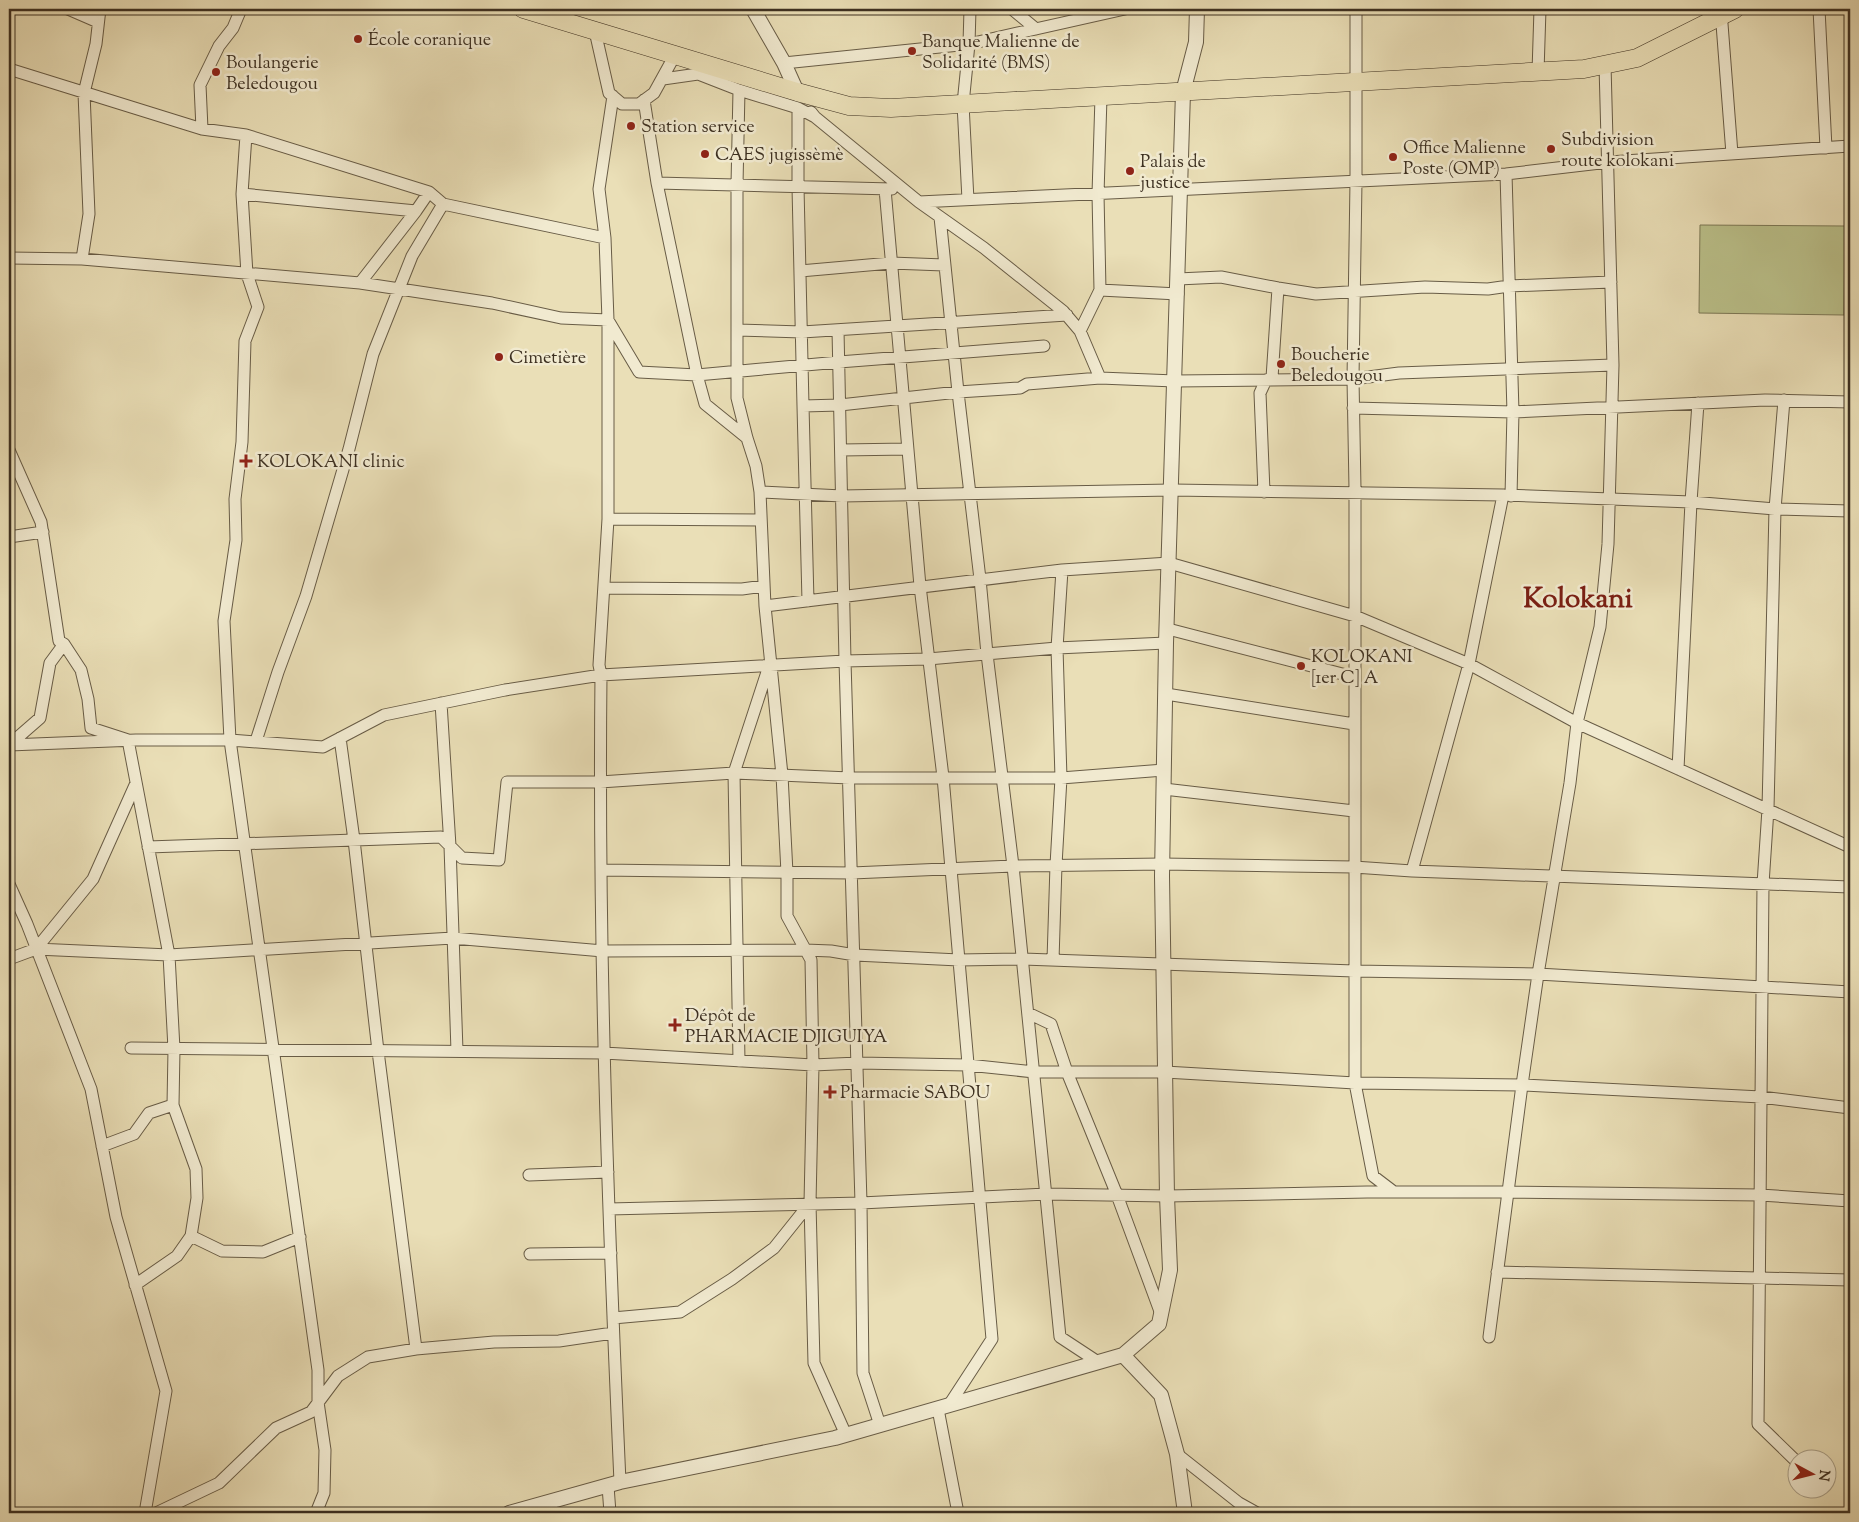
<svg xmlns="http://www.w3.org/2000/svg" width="1859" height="1522" font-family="'Sorts Mill Goudy',serif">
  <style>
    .green { fill: #bbc18b; stroke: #7c7856 }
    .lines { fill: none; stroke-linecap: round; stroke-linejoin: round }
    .minor-casing { stroke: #685c46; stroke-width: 13 }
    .tertiary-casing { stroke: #685c46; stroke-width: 16 }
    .trunk-casing { stroke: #3d3021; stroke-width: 19 }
    .minor { stroke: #f1ead0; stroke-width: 11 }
    .tertiary { stroke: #f1ead0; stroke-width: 14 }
    .trunk { stroke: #eadfb7; stroke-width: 18 }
    .poi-dot { fill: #8f2418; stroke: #f1ead0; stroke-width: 2 }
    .labels { text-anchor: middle; stroke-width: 5; stroke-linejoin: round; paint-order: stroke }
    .poi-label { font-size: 18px; fill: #3d3021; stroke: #f1ead0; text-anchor: start }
    .town-label { font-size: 28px; font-weight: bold; fill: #7a1f14; stroke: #f1ead0 }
  </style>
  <rect width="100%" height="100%" fill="#eadfb7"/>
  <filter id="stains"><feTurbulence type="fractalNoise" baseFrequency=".004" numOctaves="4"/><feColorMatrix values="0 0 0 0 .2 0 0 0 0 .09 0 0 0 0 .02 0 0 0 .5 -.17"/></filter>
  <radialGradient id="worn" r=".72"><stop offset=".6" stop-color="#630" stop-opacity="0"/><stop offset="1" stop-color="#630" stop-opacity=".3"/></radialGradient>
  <path class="green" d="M1700 225 1845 226 1844 315 1699 313Z"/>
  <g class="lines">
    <defs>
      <path id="minor" d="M68 9 98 22
        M1012 9 1036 29
        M1356 9V181L1353 379 1355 489V1083L1373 1176 1394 1192
        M1819 9 1826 148
        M1721 11 1732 154
        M595 31 609 93 622 104H639L654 93 675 55
        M784 63 969 44 1125 9
        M9 69 202 129 246 135 429 192 443 204 605 238
        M1538 72 1540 9
        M663 79 698 74 739 90
        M613 96 599 189 605 238 608 320V519L599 665 601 675C598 944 608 1213 620 1482
        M644 100 657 183 697 375 705 404 747 438
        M798 108 739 90 737 185V398L747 438 756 466 760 492 765 606 782 775 787 873V916L811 960 813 1065 810 1203 814 1363 846 1435
        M811 112 815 117 919 202 984 248 1063 311 1080 331 1100 378
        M815 117 798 108V187L803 406 840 405 958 392 1020 388 1027 384 1100 378 1175 381 1353 379 1399 373 1613 365
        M202 129 200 85 219 46 233 28 241 9
        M246 135 242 194 247 274 258 307 245 341 242 442 235 499 236 540 224 621 230 740 318 1370V1402L325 1450 324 1493 316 1513
        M1506 174 1513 412 1511 496
        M657 183 892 189
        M885 189 920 586 943 777 992 1339 949 1405
        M242 194 416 211 429 192
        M968 200 963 104 969 44 970 9
        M919 202 1506 174 1609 162 1850 146
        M940 217 958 392 980 579 987 654 1013 866 1060 1337 1098 1362
        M9 258 82 259 360 283 492 303 561 318 608 320 639 372 697 375 839 362 1044 346
        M82 259 89 214 84 93 96 44 100 9
        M800 271 891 263 944 265
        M1178 279 1221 277 1278 288 1316 294 1425 287 1488 289 1509 286 1611 282
        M360 283 416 211
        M1100 290 1178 294
        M737 330 802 332 1067 315
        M838 330 845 661 861 1203 863 1373 880 1425
        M1080 331 1100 290 1098 194 1101 97
        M1784 400 1775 509 1768 809 1763 884 1758 1424 1796 1461
        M803 406 808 601
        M1353 408 1513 412 1765 400 1850 402
        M9 450 41 522 59 641 64 644 81 670 88 699 91 728 128 740 169 955 174 1049 173 1105 196 1169 197 1198 191 1236 177 1256 135 1285
        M841 450 908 449
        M760 492 842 496 1172 490 1503 495 1691 502 1775 509 1850 511
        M1264 492 1260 393 1266 380 1272 378 1278 288
        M608 519 761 520
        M9 537 43 532
        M604 588 742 589 764 586
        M765 606 1062 570 1169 563 1355 616 1469 664 1577 723 1850 847
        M1168 629 1354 677
        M1166 694 1354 724
        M441 703 450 846 457 1051
        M340 738 354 840 378 1051 416 1349
        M256 741 278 672 306 596 349 449 373 354 412 256 443 204
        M9 745 136 740H230L323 747 384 715 505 690 601 675 845 661 928 659 1057 648 1166 643
        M9 745 40 718 50 663 64 644
        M1678 769 1691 502 1698 403
        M136 783 93 879 36 949 169 955 453 938 603 951 805 950 831 951 855 955 959 960 1023 959 1354 971 1538 974 1850 992
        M1164 789 1354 811
        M148 847 441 837 462 858 499 860 507 782H600L734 773 850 778H1061L1164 770
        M601 870 852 873 1013 866 1162 864 1354 867 1412 871 1850 887
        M1412 871 1469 664 1503 495
        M9 884 27 924 91 1089 116 1217 166 1391 145 1513
        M9 959 36 949
        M1053 960 1056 865 1061 778 1057 648 1062 570
        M1028 1013 1051 1024 1067 1072 1117 1195 1161 1314
        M131 1048 604 1053 813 1065 858 1063 968 1065 1034 1072H1165L1355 1083 1522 1085 1761 1097 1850 1108
        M739 1061 734 773 768 669
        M102 1146 134 1134 149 1113 173 1105
        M529 1175 608 1172
        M609 1209 861 1203 1046 1194 1167 1196 1367 1192H1507L1760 1195 1850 1201
        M191 1236 222 1251 263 1252 300 1237
        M530 1254 611 1253
        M1497 1272 1850 1280
        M613 1318 680 1312 732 1279 774 1248 810 1203
        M1489 1337 1522 1085 1538 974 1570 783 1577 723 1600 627 1608 544 1613 365 1605 65
        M938 1409 958 1513
        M1177 1454 1239 1503 1257 1513
        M608 1486 610 1513
        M156 1513 219 1483 276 1428 311 1412 338 1376 368 1357 416 1349 494 1342 559 1341 613 1333"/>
      <path id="tertiary" d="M753 9 784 63 797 92
        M1123 1355 1161 1395 1177 1454 1185 1513
        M509 1513 620 1482 835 1438 1123 1355 1159 1324 1170 1270 1167 1196 1162 876 1166 643 1183 92 1196 42 1197 9"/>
      <path id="trunk" d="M523 9 797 92 849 106 891 108 1584 69 1637 58 1735 9"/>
    </defs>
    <use href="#minor" class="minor-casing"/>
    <use href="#tertiary" class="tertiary-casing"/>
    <use href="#trunk" class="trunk-casing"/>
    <use href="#minor" class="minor"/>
    <use href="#tertiary" class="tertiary"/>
    <use href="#trunk" class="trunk"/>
  </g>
  <g class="poi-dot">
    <circle cx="358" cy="39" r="5"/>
    <circle cx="912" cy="51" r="5"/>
    <circle cx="216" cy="72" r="5"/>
    <circle cx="631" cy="126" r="5"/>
    <circle cx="1551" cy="149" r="5"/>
    <circle cx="705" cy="154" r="5"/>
    <circle cx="1393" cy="157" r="5"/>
    <circle cx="1130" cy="171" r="5"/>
    <circle cx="499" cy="357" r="5"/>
    <circle cx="1281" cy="364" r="5"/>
    <path d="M243.5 453.5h5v5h5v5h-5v5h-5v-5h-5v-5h5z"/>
    <circle cx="1301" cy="666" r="5"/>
    <path d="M672.5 1017.5h5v5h5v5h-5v5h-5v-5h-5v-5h5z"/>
    <path d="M827.5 1084.5h5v5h5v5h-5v5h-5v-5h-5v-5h5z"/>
  </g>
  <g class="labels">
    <g class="poi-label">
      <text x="368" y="45">École coranique</text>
      <text x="922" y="47">Banque Malienne de<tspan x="922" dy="21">Solidarité (BMS)</tspan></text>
      <text x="226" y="68">Boulangerie<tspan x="226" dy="21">Beledougou</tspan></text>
      <text x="641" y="132">Station service</text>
      <text x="1561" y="145">Subdivision<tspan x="1561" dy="21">route kolokani</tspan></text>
      <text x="1403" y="153">Office Malienne<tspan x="1403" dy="21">Poste (OMP)</tspan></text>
      <text x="715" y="160">CAES jugissèmè</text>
      <text x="1140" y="167">Palais de<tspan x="1140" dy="21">justice</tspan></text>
      <text x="1291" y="360">Boucherie<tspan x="1291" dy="21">Beledougou</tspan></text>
      <text x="509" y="363">Cimetière</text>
      <text x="257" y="467">KOLOKANI clinic</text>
      <text x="1311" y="662">KOLOKANI<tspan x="1311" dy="21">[1er C] A</tspan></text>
      <text x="685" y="1021">Dépôt de<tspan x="685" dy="21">PHARMACIE DJIGUIYA</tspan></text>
      <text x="840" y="1098">Pharmacie SABOU</text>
    </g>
    <g class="town-label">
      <text x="1578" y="607">Kolokani</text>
    </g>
  </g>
  <rect width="1859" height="1522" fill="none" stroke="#eadfb7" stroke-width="30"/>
  <rect x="10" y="10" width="1839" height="1502" fill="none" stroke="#3d3021" stroke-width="2.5"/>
  <rect x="15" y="15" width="1829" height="1492" fill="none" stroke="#3d3021"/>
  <g transform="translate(1812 1474) rotate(97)"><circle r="24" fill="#f1ead0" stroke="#a9a08a"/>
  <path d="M0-4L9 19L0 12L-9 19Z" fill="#8f2418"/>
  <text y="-8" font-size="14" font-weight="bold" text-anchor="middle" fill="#3d3021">N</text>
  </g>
  <rect width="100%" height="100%" filter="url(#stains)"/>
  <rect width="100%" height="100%" fill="url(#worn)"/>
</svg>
